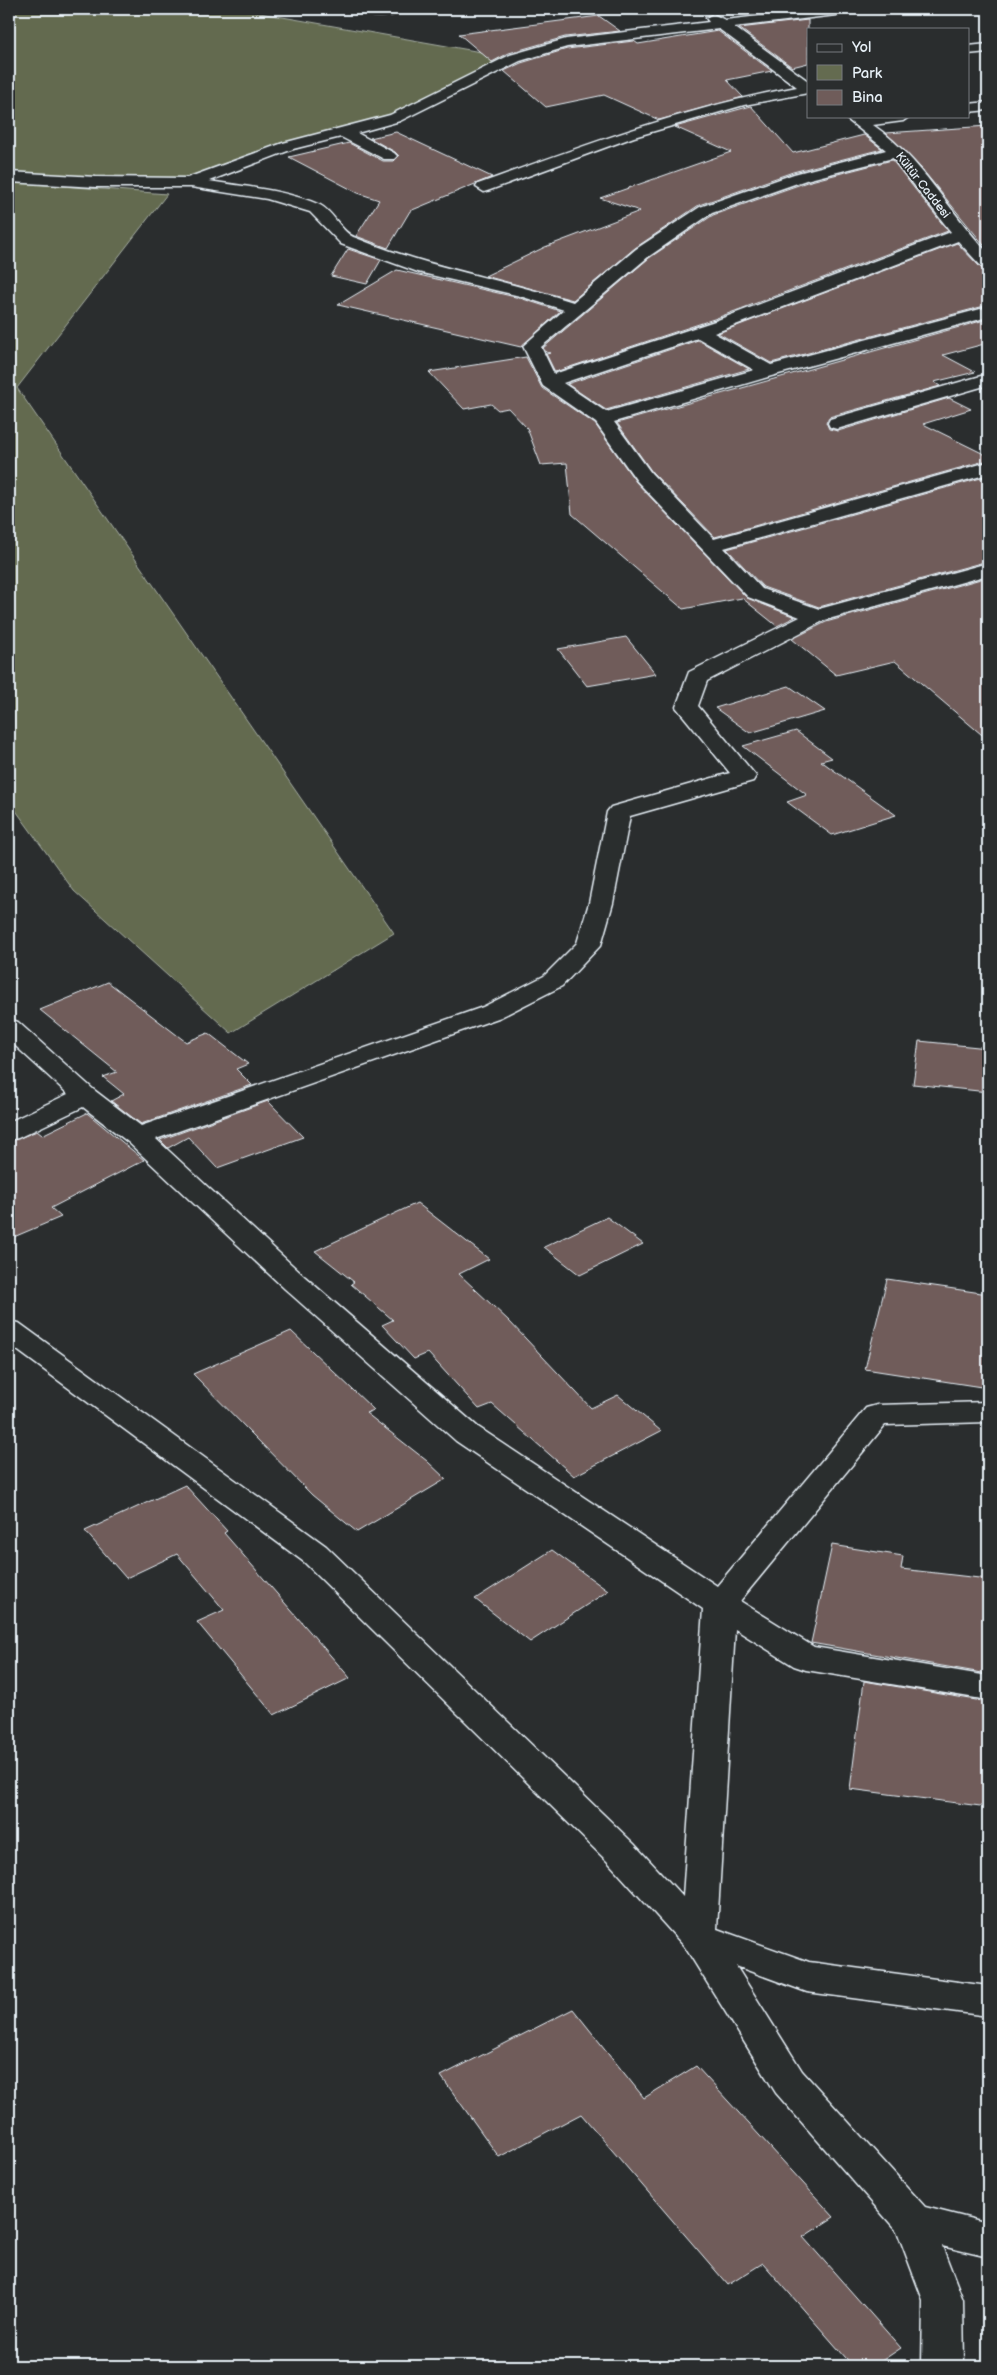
<svg xmlns="http://www.w3.org/2000/svg" width="997" height="2375" font-family="'Balsamiq Sans',sans-serif">
  <style>
    .green { fill: #646b50; stroke: #a6aea4 }
    .building { fill: #6f5c5a; stroke: #e8f1f8 }
    .lines { fill: none; stroke-linecap: round; stroke-linejoin: round }
    .minor-casing { stroke: #e8f1f8; stroke-width: 3 }
    .minor { fill: #2a2d2e; fill-rule: evenodd }
    .labels { text-anchor: middle; stroke-width: 4; stroke-linejoin: round; paint-order: stroke }
    .far-street-label { font-size: 12px; fill: #e8f1f8; stroke: #2a2d2e }
  </style>
  <rect width="100%" height="100%" fill="#2a2d2e"/>
  <filter id="ink" filterUnits="userSpaceOnUse"><feTurbulence type="fractalNoise" baseFrequency=".02" numOctaves="2"/><feDisplacementMap in="SourceGraphic" scale="10" xChannelSelector="R" yChannelSelector="G"/><feConvolveMatrix kernelMatrix="1 2 1 2 8 2 1 2 1" color-interpolation-filters="sRGB"/></filter>
  <g filter="url(#ink)">
    <path class="green" d="M9 9H237L515 58 395 118 189 183 9 172Z
      M9 182 167 194 17 388 394 933 231 1033 74 891 9 801Z"/>
    <path class="building" d="M599 16 620 31 565 37 509 53 492 62 459 34Z
      M808 20V63L792 67 739 28Z
      M718 31 772 71 727 80 743 97 659 120 604 95 546 107 504 71 521 63 567 49 634 41 638 44Z
      M751 106 793 153 864 135 882 149 793 172 699 205 635 248 573 300 485 276 545 247 640 211 600 198 731 152 675 127Z
      M988 126V250L921 168 886 133Z
      M396 132 492 177 410 211 388 248 356 236 379 200 358 193 289 157 349 143 383 161H394L399 156 395 152 370 138Z
      M892 160 948 231 714 319 555 372 546 354 551 353 546 352 543 348 649 258 713 215 807 182Z
      M957 243 981 268 988 270V305L771 363 718 333Z
      M348 249 381 260 367 284 331 276Z
      M397 270 520 298 560 311 521 347 338 305Z
      M988 319V343L943 355 975 372 934 382 940 386 829 417 826 422 829 429 838 431 949 398 971 409 923 424 988 456V460L715 537 652 472 617 423Z
      M698 340 749 369 606 410 567 384Z
      M526 357 542 388 595 424 636 482 747 598 795 617 777 626 742 598 683 609 572 514 567 463 541 465 527 428 508 408 498 410 491 404 464 409 429 372Z
      M988 476V561L819 607 763 587 727 549Z
      M988 577V740L895 661 836 675 792 639 826 622Z
      M626 637 656 674 587 686 558 649Z
      M789 686 825 711 750 733 715 708Z
      M796 731 832 758 821 761 896 815 832 835 787 802 807 795 743 746Z
      M108 982 186 1042 208 1033 248 1064 236 1069 252 1085 141 1124 111 1101 124 1094 103 1077 117 1072 40 1010Z
      M919 1041 988 1048V1092L913 1084Z
      M268 1101 303 1137 217 1168 188 1137 168 1148 160 1140Z
      M87 1113 144 1160 51 1208 61 1217 9 1239V1142L37 1131 42 1135Z
      M417 1203 489 1259 459 1274 509 1321 591 1408 618 1395 661 1431 574 1476 492 1404 479 1409 428 1353 414 1359 382 1325 393 1320 351 1284 354 1282 315 1251Z
      M607 1217 643 1244 580 1275 544 1247Z
      M887 1279 988 1294V1388L865 1369Z
      M291 1331 374 1410 366 1413 427 1461 446 1479 357 1532 312 1495 193 1374Z
      M185 1485 227 1531 224 1533 350 1678 274 1715 197 1622 224 1610 177 1554 126 1578 85 1531Z
      M832 1545 903 1556 901 1569 988 1579V1674L811 1643Z
      M552 1550 608 1591 530 1642 475 1599Z
      M864 1681 988 1702V1807L850 1789Z
      M573 2009 644 2098 696 2066 834 2217 803 2237 901 2348 874 2366H853L763 2263 728 2285 581 2114 499 2157 441 2076Z"/>
    <g class="lines">
      <defs>
        <path id="minor" d="M366 9H406C400 16 370 19 364 12Z
          M820 9H860L853 13 734 27 808 81V93L744 105 634 137 490 190 484 192 476 187 478 184C583 146 687 107 797 87L719 29 567 47 520 61 400 121 357 133 394 153 397 156 394 159H384L341 137 293 149 209 181C246 187 286 190 320 205 334 212 341 233 356 238 426 267 501 279 573 302L636 249 700 207 794 174 886 150 843 116H910L903 121 873 125C920 157 949 212 988 253V268L982 267 958 241 714 333 771 365 988 307V317L775 375 614 422 651 473 714 539 988 462V474L724 548 762 589 819 609 988 563V575L825 620 707 681 698 706 756 776 753 781 630 816 613 903 601 945 562 986 501 1017 156 1139 305 1277 478 1427 717 1586 866 1408 877 1405 988 1402V1422L885 1425 740 1601 814 1647 988 1676V1700L806 1670 794 1666 735 1629 717 1929 809 1962 988 1986V2016L807 1992 736 1966 802 2071 925 2207 988 2223V2257L942 2246 963 2300 964 2366H922L923 2300 897 2231 776 2093 685 1947 610 1864 304 1562 9 1344V1321L19 1323 326 1546 634 1844 683 1897 703 1609 456 1441 285 1289 128 1142 83 1107 18 1138 9 1140V1122L68 1094 9 1040V1019L18 1022 94 1090 141 1126 483 1007 544 976 577 943 589 903 607 812 611 807 730 773 676 707 689 672 800 617 748 597 637 481 596 423 543 386 523 346 564 310 520 296 418 272 341 244 310 212 267 199 191 187H96L9 182V172L96 177 187 178 283 143 390 115 510 55 566 39 709 22 706 18 713 14 725 20ZM893 158 951 232 715 321 554 374 541 347 648 257 712 213 806 180ZM698 338 754 370 606 412 563 383Z
          M988 44V52L968 54V46Z
          M988 102V110L968 112V104Z
          M988 374V385L837 429 830 427 828 423 830 419Z"/>
      </defs>
      <use href="#minor" class="minor-casing"/>
      <use href="#minor" class="minor"/>
    </g>
  </g>
  <g class="labels">
    <g class="far-street-label">
      <text transform="translate(923 185) rotate(52)" y="4">Kültür Caddesi</text>
    </g>
  </g>
  <rect width="997" height="2375" fill="none" stroke="#2a2d2e" stroke-width="30"/>
  <rect x="15" y="15" width="967" height="2345" fill="none" stroke="#e8f1f8" stroke-width="2" filter="url(#ink)"/>
  <rect x="807" y="28" width="162" height="90" fill="#2a2d2e" stroke="#767b7f"/>
  <rect x="817" y="44" width="25" height="8" fill="#2a2d2e" stroke="#767b7f"/>
  <text x="852" y="52" font-size="15" fill="#e8f1f8">Yol</text>
  <rect x="817" y="65" width="25" height="15" fill="#646b50" stroke="#767b7f"/>
  <text x="852" y="78" font-size="15" fill="#e8f1f8">Park</text>
  <rect x="817" y="90" width="25" height="15" fill="#6f5c5a" stroke="#767b7f"/>
  <text x="852" y="102" font-size="15" fill="#e8f1f8">Bina</text>
</svg>
